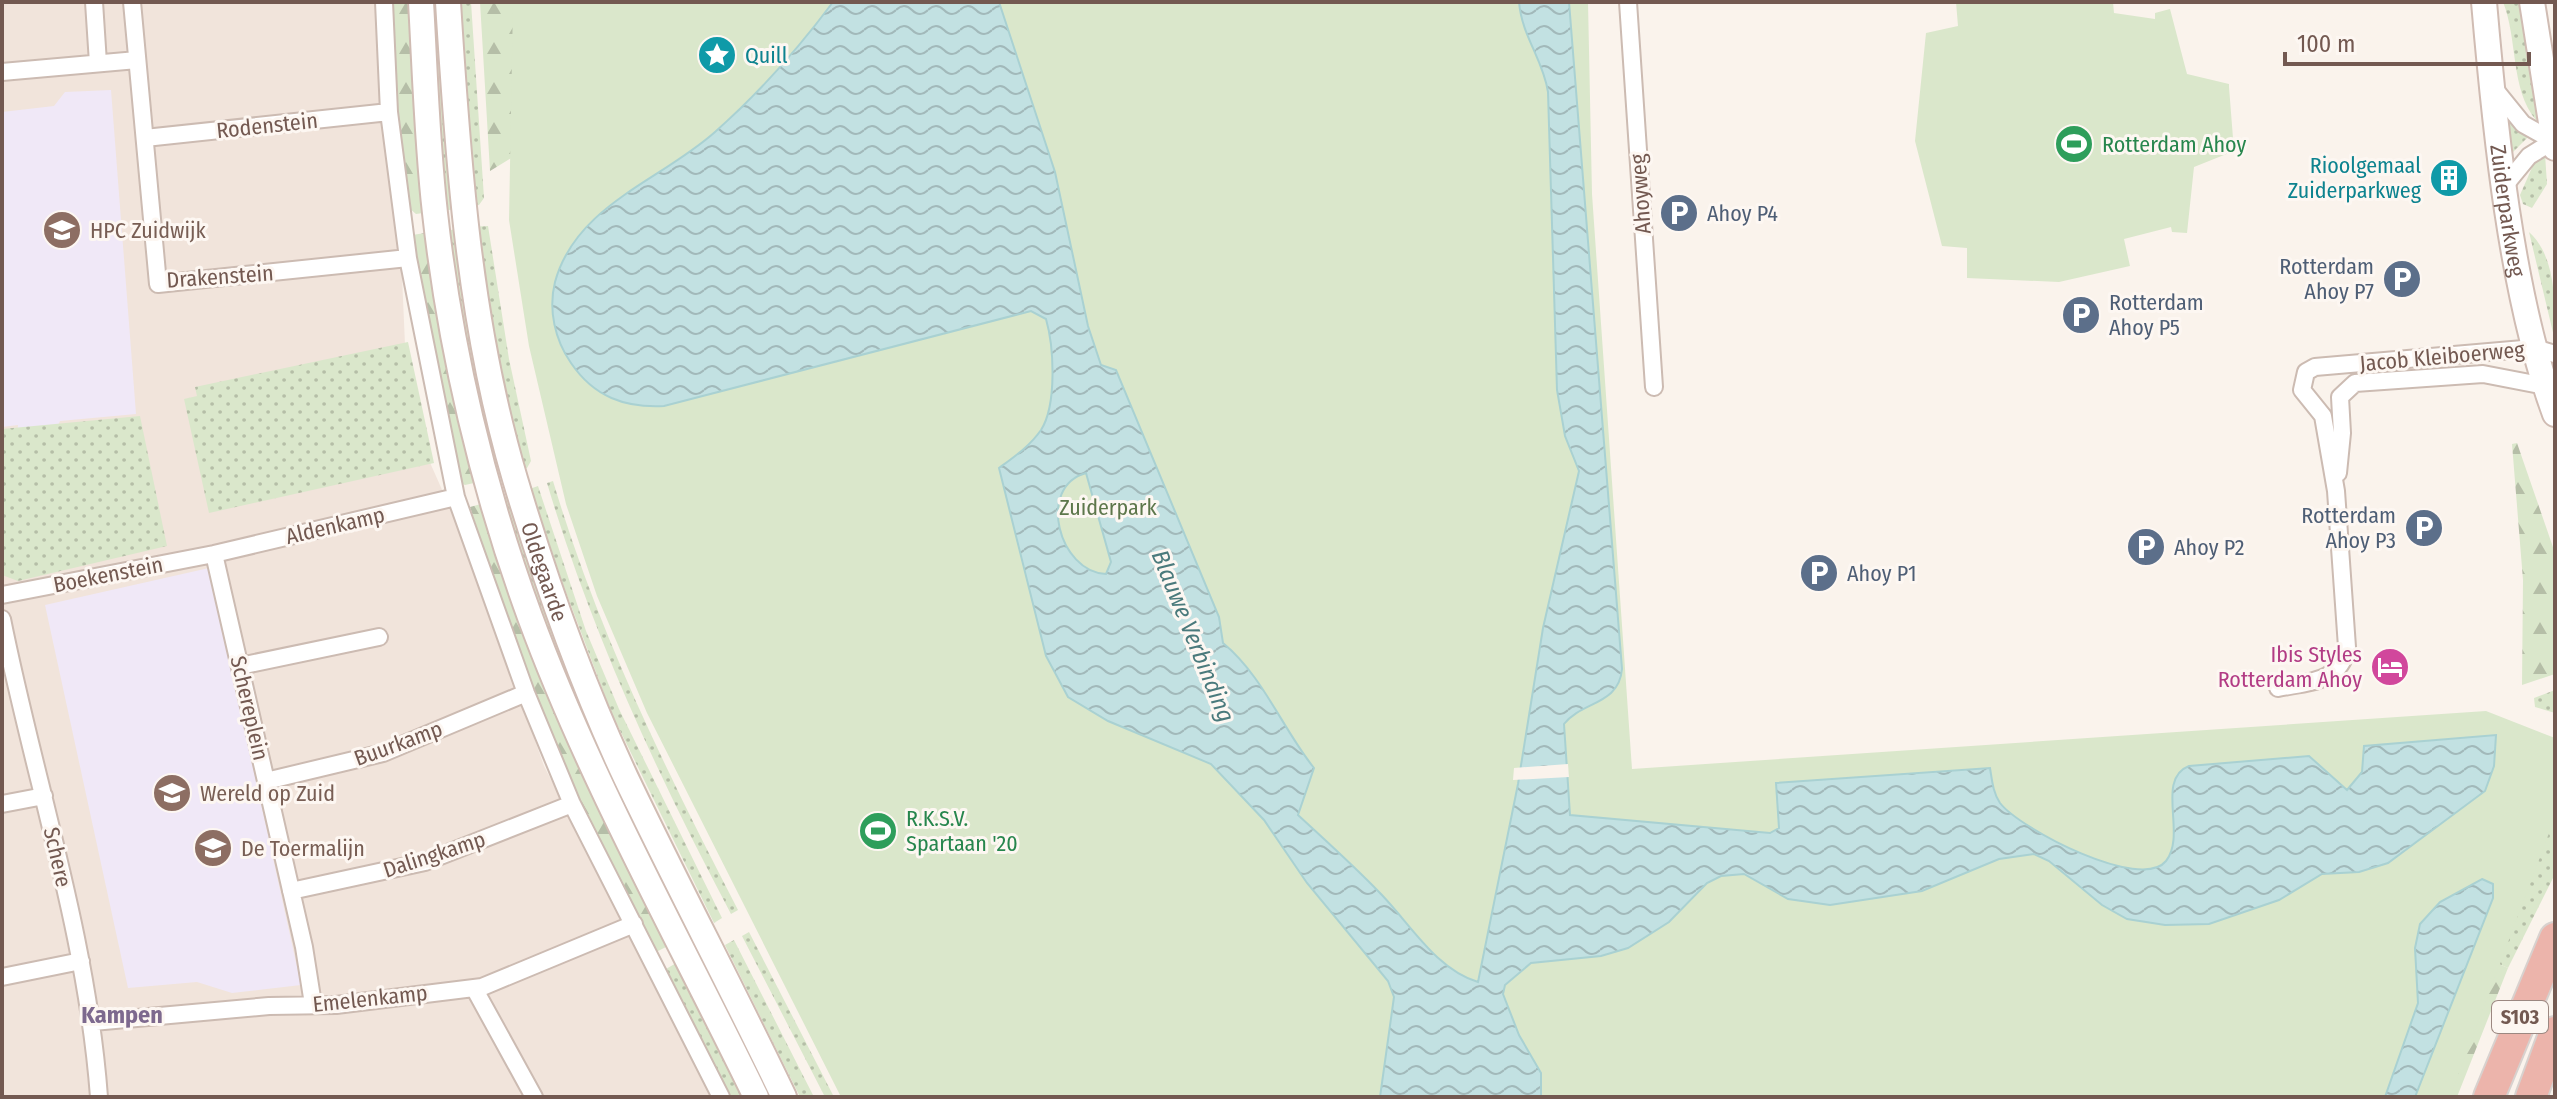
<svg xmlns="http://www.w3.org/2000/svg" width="2557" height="1099" font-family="'Fira Sans Condensed',sans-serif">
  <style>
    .residential { fill: #f1e4db }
    .education { fill: #f0e8f7 }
    .grass { fill: url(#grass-dots) }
    .forest { fill: url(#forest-firs) }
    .park { fill: #dae7cb }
    .water { fill: url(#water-waves); stroke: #a9d1d2; stroke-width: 2; fill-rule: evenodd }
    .pier { fill: #faf3ec }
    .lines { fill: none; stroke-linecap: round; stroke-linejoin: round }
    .street-casing { stroke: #ccbbb2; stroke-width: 20 }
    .secondary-casing { stroke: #d0bcb3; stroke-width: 28 }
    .highway-casing { stroke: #d8d1ce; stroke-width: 34 }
    .street { stroke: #fff; stroke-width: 16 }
    .secondary { stroke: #fff; stroke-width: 24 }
    .highway { stroke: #ecb4ab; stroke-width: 30 }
    .labels { text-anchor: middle; stroke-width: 6; stroke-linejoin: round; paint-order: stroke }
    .shield { fill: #fdf7f2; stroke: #9c8881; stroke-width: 2 }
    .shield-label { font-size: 20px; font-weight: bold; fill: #735951 }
    .culture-label { font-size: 22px; fill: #0d838f; stroke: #fdf7f2; text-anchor: start }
    .street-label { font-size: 22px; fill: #735951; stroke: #fdf7f2 }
    .leisure-label { font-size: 22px; fill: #27864d; stroke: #fdf7f2; text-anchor: start }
    .service-label { font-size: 22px; fill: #4e5e75; stroke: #fdf7f2; text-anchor: start }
    .education-label { font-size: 22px; fill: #785e54; stroke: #fdf7f2; text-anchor: start }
    .park-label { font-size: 22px; fill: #5d774b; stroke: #fdf7f2 }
    .hotel-label { font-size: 22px; fill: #b23c85; stroke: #fdf7f2; text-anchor: end }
    .water-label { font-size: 24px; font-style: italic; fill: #4a7a7c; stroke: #fdf7f2 }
    .neighbourhood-label { font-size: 24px; font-weight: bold; fill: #7d698e; stroke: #fdf7f2 }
  </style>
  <defs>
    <pattern id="grass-dots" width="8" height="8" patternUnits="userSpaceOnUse" patternTransform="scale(2)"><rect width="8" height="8" fill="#dae7cb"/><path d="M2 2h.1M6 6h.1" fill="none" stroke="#b5bea7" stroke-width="1.8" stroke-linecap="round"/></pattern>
    <pattern id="forest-firs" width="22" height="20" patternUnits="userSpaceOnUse" patternTransform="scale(2)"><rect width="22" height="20" fill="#dae7cb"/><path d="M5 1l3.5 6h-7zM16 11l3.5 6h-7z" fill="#b5bea7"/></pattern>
    <pattern id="water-waves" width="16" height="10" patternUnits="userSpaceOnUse" patternTransform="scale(2)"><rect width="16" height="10" fill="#c2e1e2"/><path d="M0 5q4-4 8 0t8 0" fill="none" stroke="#a2b9ba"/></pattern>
  </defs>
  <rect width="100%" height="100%" fill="#faf3ec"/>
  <path class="residential" d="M2 2H390L408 413 467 546 544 766 713 1097H2Z"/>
  <path class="education" d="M111 90 136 414 60 421 41 460 15 456 18 425 2 427V112L54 106 65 92Z
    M209 568 301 985 232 993 197 982 128 988 45 605Z"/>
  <path class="grass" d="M426 2H443L457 209 440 211Z
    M453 2H471L484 198 479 205 467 207Z
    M2503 2H2524L2540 118 2536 120C2510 89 2518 39 2503 2Z
    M2508 117 2528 137 2513 152Z
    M2545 154 2547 184 2532 208 2523 204 2520 195 2534 163Z
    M488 226 509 359 531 461 527 468 518 471 469 227Z
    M459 229 508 473 492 478 443 231Z
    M2529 232C2557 257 2555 306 2555 341Z
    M408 342 434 463 209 513 184 399 197 396 195 387Z
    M140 416 167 546 18 581 2 575V429Z
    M553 481C598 632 666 771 738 910L731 914C657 774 592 634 547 483Z
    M538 486 586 631 619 709 722 918 714 923 611 712 549 547 524 491Z
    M514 494 698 931 683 938 607 787 498 499Z
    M2555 690V713L2535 707 2534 698Z
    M2555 815V874L2508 968 2494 962Z
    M749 932 834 1097H825L742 936Z
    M734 940 814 1097H800L725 945Z
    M683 959 751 1097H729L666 969Z"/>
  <path class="forest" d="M393 2H416L430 212 416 214 409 208 398 113Z
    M480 2H700L563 126 490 171Z
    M432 232 483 481 465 485 461 483 425 322 412 235Z
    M2517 443 2555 553V674L2522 685 2523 580 2512 444Z
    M488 502 674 943 656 952 579 801 530 684 470 507Z
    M2494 962 2508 968 2457 1097H2435Z"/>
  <path class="park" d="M513 2H1588L1592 194 1632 769 2486 711 2555 738V817L2450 1097H841L647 713 597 596 566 504 529 346 509 220Z
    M1956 2H2113L2114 13 2155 19V13L2170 9 2187 74 2229 84V87L2234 151 2194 167 2187 233 2172 232 2171 227 2124 239 2130 266 2059 282 1967 278V248L1942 246 1915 141 1926 33 1958 26Z"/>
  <path class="water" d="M833 2H999L1055 172 1088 326 1101 365 1116 370 1219 617 1223 643C1263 676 1282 728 1314 768L1298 815C1325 840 1353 865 1379 892 1409 922 1436 970 1478 982L1518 784 1543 628 1579 471 1565 436 1557 390 1548 92C1543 59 1522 37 1519 2H1569L1622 669C1619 705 1582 701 1564 724L1570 815 1770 833 1779 828 1776 783 1990 768C1992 780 1993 793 2000 803 2020 829 2141 892 2166 861 2187 835 2155 779 2189 766L2309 756 2347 790 2362 772 2364 746 2496 735 2494 766 2485 791 2388 863 2359 872 2322 874 2279 900 2209 924 2165 925 2127 919 2102 905 2049 861 2034 854 1999 859 1922 891 1830 905 1788 899 1744 874 1721 876 1707 883 1669 922 1628 948 1601 956 1531 963 1505 985 1503 994 1519 1035 1541 1073V1097H1380L1394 997 1388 981 1307 883 1264 820 1211 764 1108 721 1068 697 1046 656 999 468C1014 457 1030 446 1041 430 1057 405 1054 347 1046 319L1031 311 664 406C625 408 594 397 571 363 555 340 548 310 555 282 576 205 660 181 715 132 759 93 798 49 833 2ZM1086 473 1111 562 1106 574C1059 572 1036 487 1086 473Z
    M2482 879 2493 884V898L2415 1097H2385L2418 1003 2415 948 2420 924 2440 902Z"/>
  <path class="pier" d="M1568 764 1569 777 1513 780 1514 768Z"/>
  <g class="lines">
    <defs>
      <path id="street" d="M94 2 98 63
        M132 2 158 284 408 258
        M384 2 389 112 408 258 456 497 526 693 572 804 721 1097
        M1628 2 1654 387
        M2 72 137 60
        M2493 87 2523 124 2555 142
        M145 138 389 112
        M2506 184 2529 156 2555 140
        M2338 473 2342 433 2340 397 2355 383 2483 374 2545 386
        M214 554 304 947 313 1004
        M2 595 214 554 456 497
        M2 619C34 779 87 934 99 1097
        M240 666 379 637
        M2278 688C2307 682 2341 683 2347 647L2336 491 2323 416 2302 390 2306 372 2315 367 2535 348 2555 354
        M266 781 383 753 526 693
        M2 804 44 796
        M291 891 425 862 572 804
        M2 977 81 961
        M474 988 534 1097
        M93 1022 269 1006 336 1005 482 987 634 924"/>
      <g id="secondary">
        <path d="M421 2C425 72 427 143 435 213 450 349 483 489 530 617 591 783 679 938 756 1097"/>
        <path id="s1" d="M448 2C458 162 469 324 515 479 545 580 581 682 626 778 677 885 733 990 784 1097"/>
        <path id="s2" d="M2484 2C2495 129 2511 295 2555 414"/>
        <path d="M2532 2 2555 148"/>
      </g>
      <path id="highway" d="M2489 1097 2555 938
        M2531 1097 2555 1032"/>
    </defs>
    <use href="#street" class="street-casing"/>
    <use href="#secondary" class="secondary-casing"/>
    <use href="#highway" class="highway-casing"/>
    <use href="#street" class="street"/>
    <use href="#secondary" class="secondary"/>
    <use href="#highway" class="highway"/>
  </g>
  <defs>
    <symbol id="sight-disc" viewBox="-11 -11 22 22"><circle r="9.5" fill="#0f9aa8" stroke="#fdf7f2"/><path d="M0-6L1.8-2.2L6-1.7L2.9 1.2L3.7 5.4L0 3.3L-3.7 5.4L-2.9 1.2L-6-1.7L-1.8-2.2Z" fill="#fff"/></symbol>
    <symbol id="stadium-disc" viewBox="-11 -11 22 22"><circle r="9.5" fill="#2e9e5b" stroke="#fdf7f2"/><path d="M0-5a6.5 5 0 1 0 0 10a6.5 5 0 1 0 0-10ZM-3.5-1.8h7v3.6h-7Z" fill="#fff"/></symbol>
    <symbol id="building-disc" viewBox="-11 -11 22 22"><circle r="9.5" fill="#0f9aa8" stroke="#fdf7f2"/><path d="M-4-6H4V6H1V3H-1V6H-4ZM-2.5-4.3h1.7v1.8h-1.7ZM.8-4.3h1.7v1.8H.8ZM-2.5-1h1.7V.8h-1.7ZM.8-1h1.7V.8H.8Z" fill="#fff"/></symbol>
    <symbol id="parking-disc" viewBox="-11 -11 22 22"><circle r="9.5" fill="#5c6f8a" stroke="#fdf7f2"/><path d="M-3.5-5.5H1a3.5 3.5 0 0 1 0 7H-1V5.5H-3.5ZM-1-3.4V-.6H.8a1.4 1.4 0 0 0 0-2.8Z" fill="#fff"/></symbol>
    <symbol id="school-disc" viewBox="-11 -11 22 22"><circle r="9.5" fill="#8d6e63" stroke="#fdf7f2"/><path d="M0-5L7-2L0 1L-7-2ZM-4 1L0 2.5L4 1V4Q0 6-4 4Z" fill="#fff"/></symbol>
    <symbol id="hotel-disc" viewBox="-11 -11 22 22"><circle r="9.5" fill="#d1479c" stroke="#fdf7f2"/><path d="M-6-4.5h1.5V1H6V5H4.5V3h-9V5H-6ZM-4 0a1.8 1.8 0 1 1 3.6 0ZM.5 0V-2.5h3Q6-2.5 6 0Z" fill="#fff"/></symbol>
  </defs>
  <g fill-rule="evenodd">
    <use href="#sight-disc" x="695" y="33" width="44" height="44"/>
    <use href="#stadium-disc" x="2052" y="122" width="44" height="44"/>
    <use href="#building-disc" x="2427" y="156" width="44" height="44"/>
    <use href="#parking-disc" x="1657" y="191" width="44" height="44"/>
    <use href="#school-disc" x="40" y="208" width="44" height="44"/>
    <use href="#parking-disc" x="2380" y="257" width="44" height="44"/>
    <use href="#parking-disc" x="2059" y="293" width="44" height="44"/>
    <use href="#parking-disc" x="2402" y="506" width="44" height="44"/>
    <use href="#parking-disc" x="2124" y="525" width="44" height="44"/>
    <use href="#parking-disc" x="1797" y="551" width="44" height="44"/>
    <use href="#hotel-disc" x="2368" y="645" width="44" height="44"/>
    <use href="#school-disc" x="150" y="771" width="44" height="44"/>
    <use href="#stadium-disc" x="856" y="809" width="44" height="44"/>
    <use href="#school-disc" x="191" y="826" width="44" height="44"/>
  </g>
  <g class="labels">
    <rect class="shield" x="2492" y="1001" width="56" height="32" rx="6"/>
    <g class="shield-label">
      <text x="2520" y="1024">S103</text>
    </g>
    <g class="culture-label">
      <text x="745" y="63">Quill</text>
      <text x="2421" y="173" text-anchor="end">Rioolgemaal<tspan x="2421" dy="25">Zuiderparkweg</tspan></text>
    </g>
    <g class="street-label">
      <text transform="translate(267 125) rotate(-6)" y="8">Rodenstein</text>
      <text transform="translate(1640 194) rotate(-94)" y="8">Ahoyweg</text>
      <text dy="8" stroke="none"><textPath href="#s2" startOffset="210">Zuiderparkweg</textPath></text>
      <text transform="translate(220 276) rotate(-4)" y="8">Drakenstein</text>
      <text transform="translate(2442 356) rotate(-5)" y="8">Jacob Kleiboerweg</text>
      <text transform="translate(335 525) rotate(-13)" y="8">Aldenkamp</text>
      <text dy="8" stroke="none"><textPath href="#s1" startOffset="580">Oldegaarde</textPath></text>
      <text transform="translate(108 574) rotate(-11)" y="8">Boekenstein</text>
      <text transform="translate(250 708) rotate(77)" y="8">Schereplein</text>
      <text transform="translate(398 743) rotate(-20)" y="8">Buurkamp</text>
      <text transform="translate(434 854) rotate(-18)" y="8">Dalingkamp</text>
      <text transform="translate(58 857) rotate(77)" y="8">Schere</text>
      <text transform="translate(370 998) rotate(-6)" y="8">Emelenkamp</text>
    </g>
    <g class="leisure-label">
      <text x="2102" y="152">Rotterdam Ahoy</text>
      <text x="906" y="826">R.K.S.V.<tspan x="906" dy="25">Spartaan '20</tspan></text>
    </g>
    <g class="service-label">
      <text x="1707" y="221">Ahoy P4</text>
      <text x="2374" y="274" text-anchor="end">Rotterdam<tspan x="2374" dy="25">Ahoy P7</tspan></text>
      <text x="2109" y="310">Rotterdam<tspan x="2109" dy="25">Ahoy P5</tspan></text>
      <text x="2396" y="523" text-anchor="end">Rotterdam<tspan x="2396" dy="25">Ahoy P3</tspan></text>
      <text x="2174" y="555">Ahoy P2</text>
      <text x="1847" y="581">Ahoy P1</text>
    </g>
    <g class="education-label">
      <text x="90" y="238">HPC Zuidwijk</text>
      <text x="200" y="801">Wereld op Zuid</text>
      <text x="241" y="856">De Toermalijn</text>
    </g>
    <g class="park-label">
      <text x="1108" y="515">Zuiderpark</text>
    </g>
    <g class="hotel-label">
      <text x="2362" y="662">Ibis Styles<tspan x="2362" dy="25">Rotterdam Ahoy</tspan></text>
    </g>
    <g class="water-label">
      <text transform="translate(1193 636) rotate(68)" y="8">Blauwe Verbinding</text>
    </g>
    <g class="neighbourhood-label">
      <text x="122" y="1023">Kampen</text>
    </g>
  </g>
  <rect width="2557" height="1099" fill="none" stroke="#735951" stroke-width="8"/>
  <path d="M2285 52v12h244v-12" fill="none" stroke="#735951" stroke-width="4"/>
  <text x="2297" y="52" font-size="24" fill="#735951" stroke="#fdf7f2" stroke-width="6" paint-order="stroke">100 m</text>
</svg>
